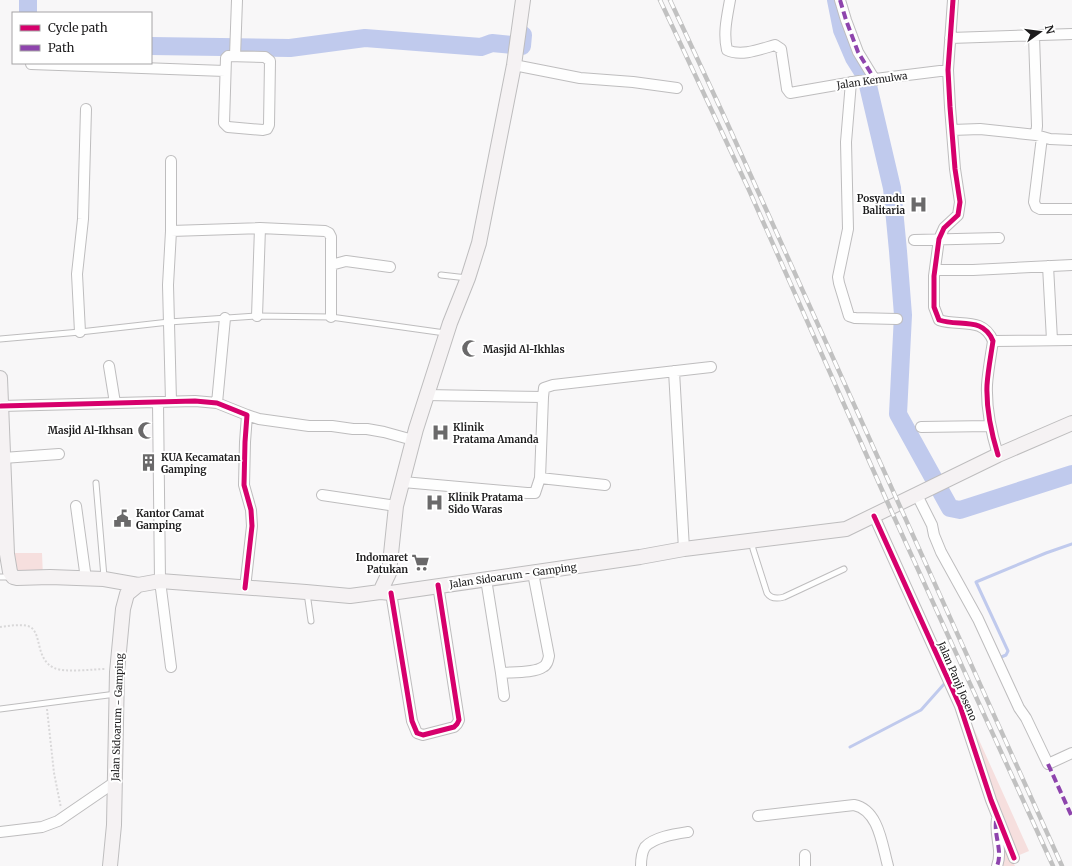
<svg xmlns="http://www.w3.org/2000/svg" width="1072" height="866" font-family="Merriweather,serif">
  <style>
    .green { fill: #f6dfde }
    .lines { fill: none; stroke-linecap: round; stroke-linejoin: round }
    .stream { stroke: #c0caed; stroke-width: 3 }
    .river { stroke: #c0caed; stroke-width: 18 }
    .lane-casing { stroke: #bebdbe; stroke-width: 7 }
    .street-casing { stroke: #bebdbe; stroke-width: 12 }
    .secondary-casing { stroke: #bebdbe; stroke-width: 16 }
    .path { stroke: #d9d8d9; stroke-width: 2; stroke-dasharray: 2 2; stroke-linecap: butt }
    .lane { stroke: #fefefe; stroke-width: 5 }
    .street { stroke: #fefefe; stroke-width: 10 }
    .secondary { stroke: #f5f2f3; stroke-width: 14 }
    .rail-casing { stroke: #c1c1c1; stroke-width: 4.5 }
    .rail { stroke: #fff; stroke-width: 3; stroke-dasharray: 9; stroke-linecap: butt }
    .quiet { stroke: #8e44ad; stroke-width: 4; stroke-dasharray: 8 4; stroke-linecap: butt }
    .cycleway-casing { stroke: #fff; stroke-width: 8 }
    .cycleway { stroke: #d6006c; stroke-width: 5 }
    .labels { text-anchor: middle; stroke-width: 4; stroke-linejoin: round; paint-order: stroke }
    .street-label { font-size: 10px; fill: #1d1c1d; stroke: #fff }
    .poi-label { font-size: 10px; font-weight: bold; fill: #1d1c1d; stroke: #fff; text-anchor: start }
  </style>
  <rect width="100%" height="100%" fill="#f8f7f8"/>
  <path class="green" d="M12 553H42L43 577 17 574Z
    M961 700 1029 851 1017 856 994 799Z
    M1002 840 1015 866H1003V854Z"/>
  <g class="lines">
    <path class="stream" d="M999 658 1006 655 1008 651 976 582 1046 553 1072 544
      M850 747 921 710 945 683"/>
    <path class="river" d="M28 0V13
      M836 0 842 30 854 58 866 77 892 188 898 251 903 315 898 414 950 508 960 510 1072 474
      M151 46 290 48 365 38 481 47 492 43 522 46 523 35"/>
    <defs>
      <path id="lane" d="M441 275 467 278
        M0 339 80 332 169 322 257 316 331 317 445 333
        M96 483 104 577
        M752 542 753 549 767 593C771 599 777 599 784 597L844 569
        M0 577H10
        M307 593 311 621
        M0 709 116 694"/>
      <path id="street" d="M730 0C727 17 723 33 727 50 741 57 761 49 775 45L781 49 787 89 790 93 859 81 948 70
        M840 0 846 20 858 52 875 80
        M953 0 948 70 950 107 955 169 960 202 958 215 944 228 939 239 934 276V307L939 320C959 327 983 316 993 341 991 355 988 370 987 385 986 409 991 432 998 455
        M1034 36 1037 126 1036 135 1050 139 1072 140
        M950 38 1072 34
        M228 56 265 57 270 61 269 125 267 129 263 130 228 127 224 123 226 58Z
        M235 56 237 0
        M31 64 225 71
        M514 65 580 78 633 82 677 88
        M851 82 846 142 848 229 838 277 839 283 849 316 855 318 897 319
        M952 130 980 129 1036 135
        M1042 137 1034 202 1036 207 1040 209H1072
        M171 161V231L168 285 171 401
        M171 231 260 228 325 231 329 233 331 237V265L346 261 390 267
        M914 240 999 238
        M331 265V317
        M1048 266 1052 340
        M935 270H973L1072 265
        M257 316 260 228
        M80 332 77 274 83 219 86 109
        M993 341 1072 340
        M109 366 115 403
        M674 371 684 549
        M426 395 543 397 544 388 553 385 711 367
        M158 402 160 581 171 667
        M217 403 225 318
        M1 406 195 401 217 403 247 415 245 442 244 485 251 510 252 526 245 588
        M247 415 259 419 309 426H332L353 429H367L384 432 413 440
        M921 427 990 426
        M3 458 59 454
        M540 478 605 485
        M403 482 527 493H535L540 478 543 397
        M322 495 396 506
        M917 495 932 525 934 535 941 552 978 619 1019 708 1026 718 1048 764 1072 753
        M76 506 86 579
        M874 516 960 706 991 800 1014 858
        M486 579 501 673
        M391 593 412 721 417 733 423 735 454 727 457 724 459 720 438 585
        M504 696 501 673C512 672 535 673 543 667 547 665 548 661 549 656L533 573
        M758 816 854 805C879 810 882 845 888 866
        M997 819C994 835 1003 850 997 866
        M0 832 42 827 58 821 115 782
        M805 855V866
        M641 866C641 860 642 852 645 847 654 837 675 834 688 832"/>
      <path id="secondary" d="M0 378 7 554 10 572 13 577 17 578 50 577 104 579 138 585
        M380 592 389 573 396 506 416 429 450 323 468 278 479 243 514 65 523 0
        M110 866 114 825 117 672 123 609 127 594 138 585 160 581 306 592 350 596 380 592 391 593 640 557 684 549 846 529 998 455 1072 423"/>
    </defs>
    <use href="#lane" class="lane-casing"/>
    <use href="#street" class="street-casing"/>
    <use href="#secondary" class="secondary-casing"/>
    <path class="path" d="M0 627C8 626 19 624 28 626 43 631 34 658 54 668 65 673 94 669 106 669
      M47 709 54 773 61 808"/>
    <use href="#lane" class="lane"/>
    <use href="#street" class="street"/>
    <use href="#secondary" class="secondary"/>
    <defs>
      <path id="rail" d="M660 0 749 190 890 508 1053 866
        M670 0 724 116 1062 866"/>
    </defs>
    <use href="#rail" class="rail-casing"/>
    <use href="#rail" class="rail"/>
    <path class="quiet" d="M840 0 846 20 858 52 875 80
      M1048 764 1072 817
      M996 821C994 837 1003 851 997 866"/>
    <defs>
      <path id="cycleway" d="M953 0 948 70 950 107 955 169 960 202 958 215 944 228 939 239 934 276V307L939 320C959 327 983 316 993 341 991 355 988 370 987 385 986 409 991 432 998 455
        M1 406 195 401 217 403 247 415 245 442 244 485 251 510 252 526 245 588
        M874 516 960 706 991 800 1014 858
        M391 593 412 721 417 733 423 735 454 727 457 724 459 720 438 585"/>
    </defs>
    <use href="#cycleway" class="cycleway-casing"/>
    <use href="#cycleway" class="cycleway"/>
  </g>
  <defs>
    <symbol id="hospital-bare" viewBox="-9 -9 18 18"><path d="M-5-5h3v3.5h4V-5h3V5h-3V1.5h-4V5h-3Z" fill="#6a696a" stroke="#fff" stroke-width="2.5" paint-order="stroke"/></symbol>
    <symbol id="mosque-bare" viewBox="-9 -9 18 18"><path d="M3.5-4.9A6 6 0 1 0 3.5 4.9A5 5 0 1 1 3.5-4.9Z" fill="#6a696a" stroke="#fff" stroke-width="2.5" paint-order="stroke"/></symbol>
    <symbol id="building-bare" viewBox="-9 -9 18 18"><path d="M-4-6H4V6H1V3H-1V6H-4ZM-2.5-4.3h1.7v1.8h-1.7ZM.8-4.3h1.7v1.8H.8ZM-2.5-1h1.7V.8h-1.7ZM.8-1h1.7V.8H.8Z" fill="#6a696a" stroke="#fff" stroke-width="2.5" paint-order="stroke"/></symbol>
    <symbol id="civic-bare" viewBox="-9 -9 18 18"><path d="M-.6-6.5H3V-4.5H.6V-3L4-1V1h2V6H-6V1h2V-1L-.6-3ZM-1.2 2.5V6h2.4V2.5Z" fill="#6a696a" stroke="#fff" stroke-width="2.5" paint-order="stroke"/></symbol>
    <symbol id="supermarket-bare" viewBox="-9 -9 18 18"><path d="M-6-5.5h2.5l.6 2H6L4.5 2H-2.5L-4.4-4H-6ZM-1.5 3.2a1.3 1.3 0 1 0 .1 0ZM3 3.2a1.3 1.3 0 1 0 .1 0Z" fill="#6a696a" stroke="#fff" stroke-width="2.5" paint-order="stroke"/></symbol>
  </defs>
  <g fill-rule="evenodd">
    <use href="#hospital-bare" x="906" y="192" width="25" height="25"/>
    <use href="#mosque-bare" x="458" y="336" width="25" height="25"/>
    <use href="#mosque-bare" x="134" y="418" width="25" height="25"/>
    <use href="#hospital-bare" x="428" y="420" width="25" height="25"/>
    <use href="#building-bare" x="136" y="450" width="25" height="25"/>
    <use href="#hospital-bare" x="422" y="490" width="25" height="25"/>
    <use href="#civic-bare" x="110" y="506" width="25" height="25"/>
    <use href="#supermarket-bare" x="408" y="550" width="25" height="25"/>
  </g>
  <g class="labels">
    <g class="street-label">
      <text transform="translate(872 80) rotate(-8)" y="4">Jalan Kemulwa</text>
      <text transform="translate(513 575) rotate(-8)" y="4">Jalan Sidoarum - Gamping</text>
      <text transform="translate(958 681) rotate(67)" y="4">Jalan Panji Joseno</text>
      <text transform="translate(117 717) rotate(-88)" y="4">Jalan Sidoarum - Gamping</text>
    </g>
    <g class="poi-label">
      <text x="905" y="202" text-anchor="end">Posyandu<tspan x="905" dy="12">Balitaria</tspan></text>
      <text x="483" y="353">Masjid Al-Ikhlas</text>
      <text x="453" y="431">Klinik<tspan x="453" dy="12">Pratama Amanda</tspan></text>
      <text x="133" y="434" text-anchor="end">Masjid Al-Ikhsan</text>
      <text x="161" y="461">KUA Kecamatan<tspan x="161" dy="12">Gamping</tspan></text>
      <text x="448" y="501">Klinik Pratama<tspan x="448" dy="12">Sido Waras</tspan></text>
      <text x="136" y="517">Kantor Camat<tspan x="136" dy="12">Gamping</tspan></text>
      <text x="408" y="561" text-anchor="end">Indomaret<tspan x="408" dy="12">Patukan</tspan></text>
    </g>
  </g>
  <rect x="12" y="12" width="140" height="52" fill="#ffffff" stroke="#a5a4a5"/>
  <rect x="20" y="25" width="20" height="6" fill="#d6006c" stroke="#a5a4a5"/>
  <text x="48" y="32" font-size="12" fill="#1d1c1d">Cycle path</text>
  <rect x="20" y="45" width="20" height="6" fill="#8e44ad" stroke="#a5a4a5"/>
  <text x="48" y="52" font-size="12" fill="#1d1c1d">Path</text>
  <g transform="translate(1040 32) rotate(76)" stroke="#ffffff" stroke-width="3" paint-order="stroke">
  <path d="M0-3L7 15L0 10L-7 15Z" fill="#1d1c1d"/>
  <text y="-6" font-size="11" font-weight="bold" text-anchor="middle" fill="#1d1c1d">N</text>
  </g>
</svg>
